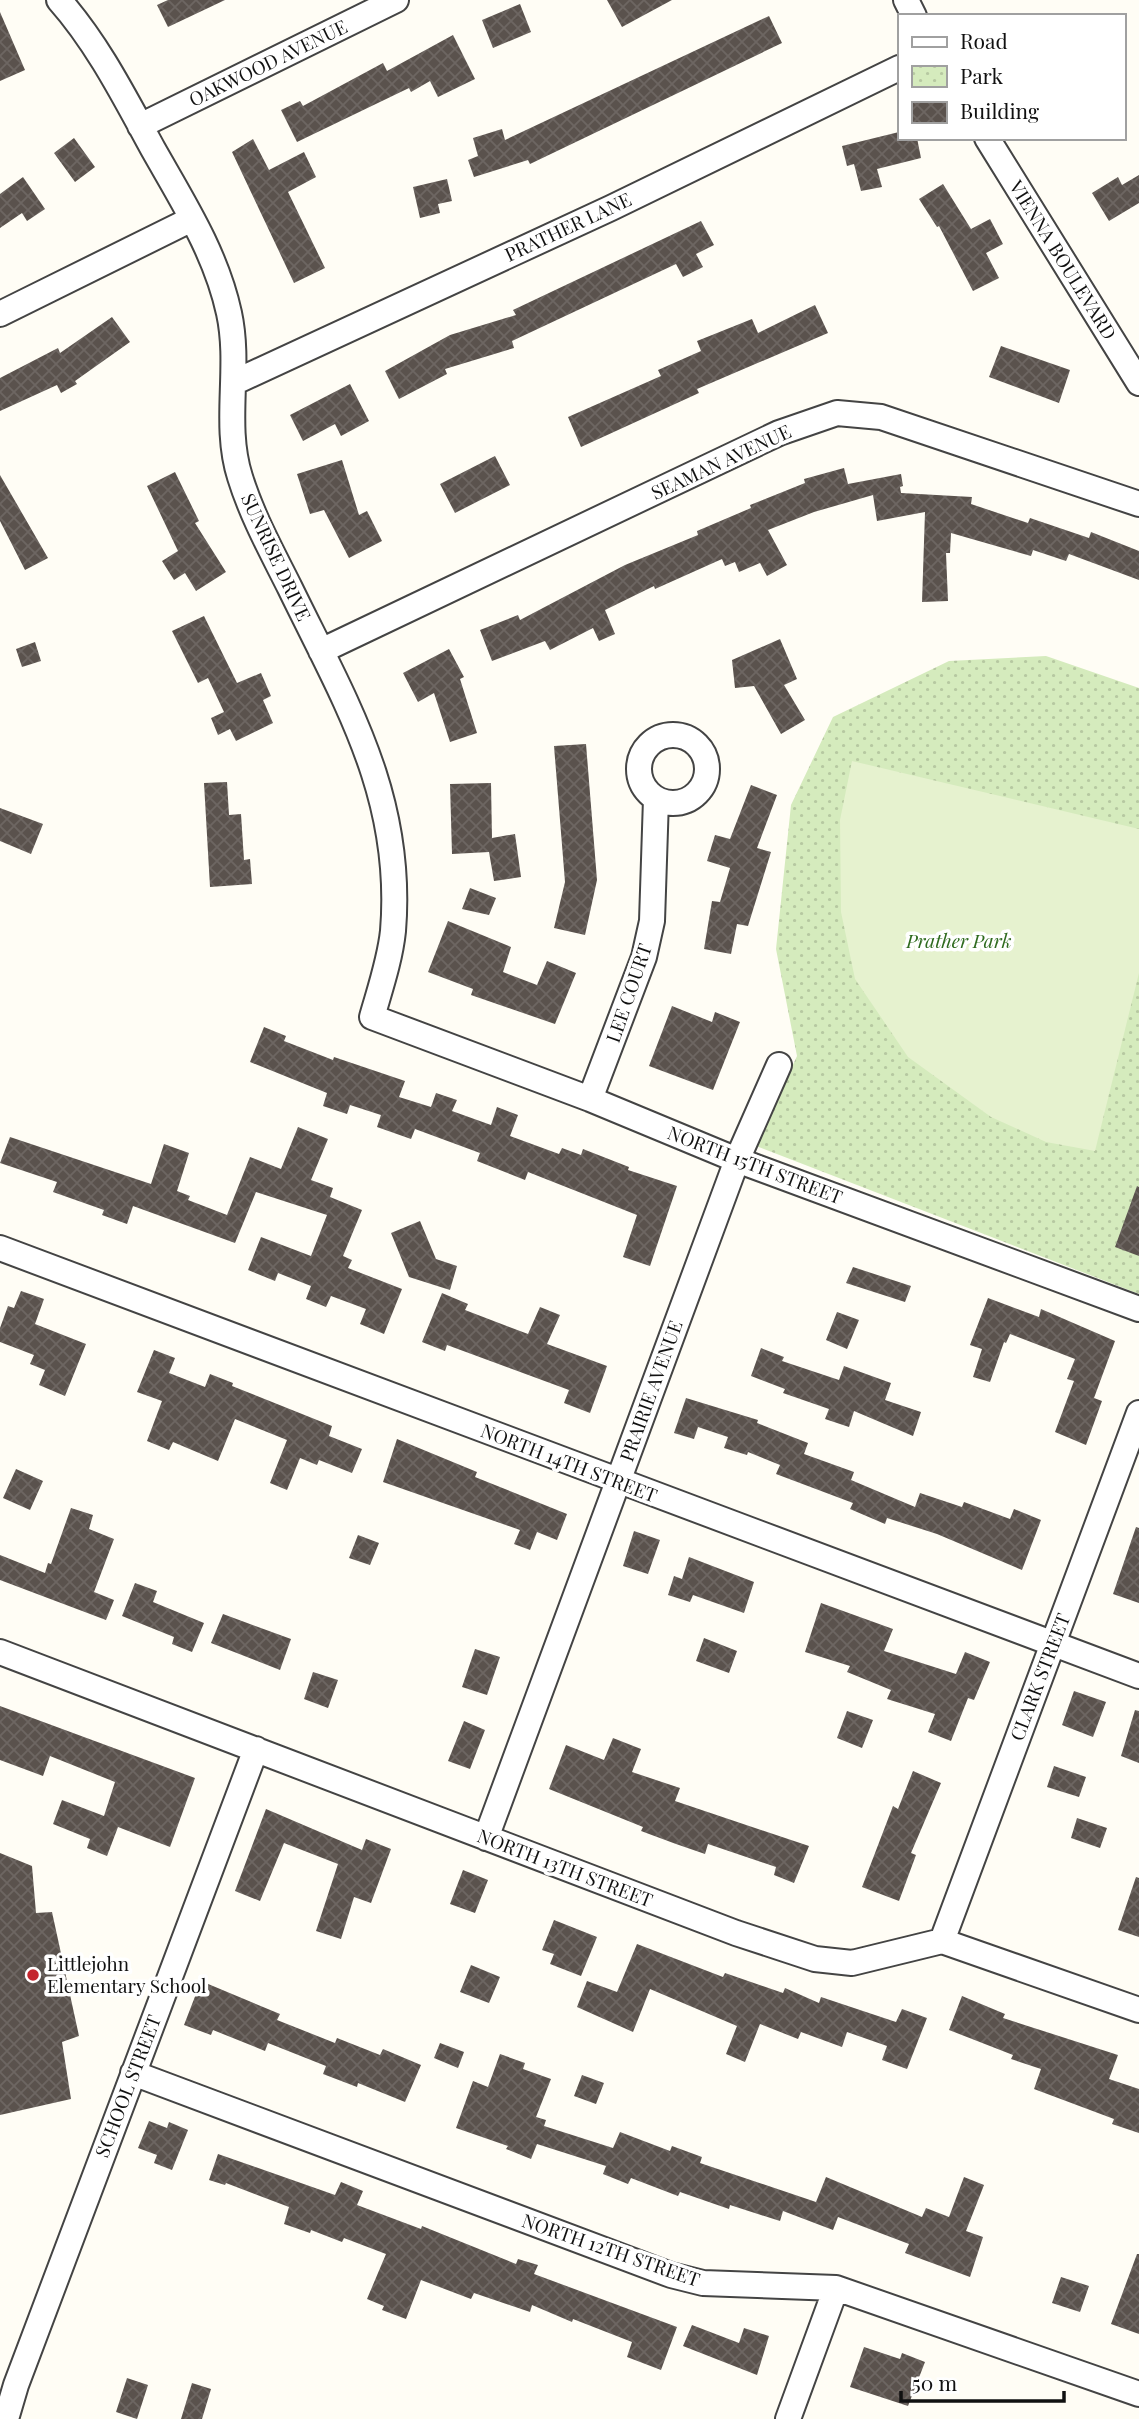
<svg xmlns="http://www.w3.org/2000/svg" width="1139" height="2419" font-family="'Playfair Display',serif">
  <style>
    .park { fill: url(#park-dots) }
    .pitch { fill: #e6f2cf }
    .building { fill: url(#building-cross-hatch) }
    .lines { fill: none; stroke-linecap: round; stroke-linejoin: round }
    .minor-casing { stroke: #444; stroke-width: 28 }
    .minor { stroke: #fff; stroke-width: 24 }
    .poi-dot { fill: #c4262e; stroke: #fff; stroke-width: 2.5 }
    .labels { text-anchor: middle; stroke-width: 7; stroke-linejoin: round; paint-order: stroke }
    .street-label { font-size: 19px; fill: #111; stroke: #fff }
    .park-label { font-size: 19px; font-style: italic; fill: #2f6b1f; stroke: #fff }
    .poi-label { font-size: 19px; fill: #111; stroke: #fff; text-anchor: start }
  </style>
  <defs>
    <pattern id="park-dots" width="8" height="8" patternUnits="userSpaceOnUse" patternTransform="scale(1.75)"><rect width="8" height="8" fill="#d5ebbd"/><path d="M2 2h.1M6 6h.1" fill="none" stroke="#b6c8a1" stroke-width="1.8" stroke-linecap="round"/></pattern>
    <pattern id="building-cross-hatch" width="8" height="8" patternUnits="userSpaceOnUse" patternTransform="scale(1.75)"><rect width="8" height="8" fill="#5a524d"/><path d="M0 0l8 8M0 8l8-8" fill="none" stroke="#6d6662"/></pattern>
  </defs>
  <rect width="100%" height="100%" fill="#fffdf5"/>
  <path class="park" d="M1046 656 1139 688V1294L756 1146 797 1056 776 949 791 805 833 717 949 661Z"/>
  <path class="pitch" d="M852 761 1139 829V973L1095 1151 1046 1142 991 1117 908 1057 855 979 841 912 840 820Z"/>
  <path class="building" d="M168 0H225L168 27 157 5Z
    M607 0H672L622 27Z
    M520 4 531 32 493 48 482 20Z
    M0 12 25 70 0 81Z
    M769 16 782 43 530 164 528 160 474 177 468 160 478 156 473 138 502 129 505 140Z
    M453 35 475 79 438 97 430 81 411 92 409 88 297 142 281 110 300 101 303 106 383 63 387 71Z
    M899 132V138H917L921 158 877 169 882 187 861 191 854 164 847 166 842 146Z
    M74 138 95 167 75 182 54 153Z
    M253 139 269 170 304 152 316 177 288 192 325 268 294 283 232 152Z
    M1139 175V203L1109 221 1092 193 1118 177 1122 185Z
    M23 177 45 209 27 221 22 213 0 228V194Z
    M447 179 452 201 438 204 440 213 420 218 413 187Z
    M943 184 971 229 990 219 1003 244 986 253 999 278 973 291 939 226 937 227 919 199Z
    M701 221 714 245 696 254 703 267 683 277 676 264 512 341 514 348 445 369 447 374 399 399 385 371 450 335 516 315 513 310Z
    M815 305 828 333 697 389 699 393 581 447 568 417 661 376 658 370 701 351 697 341 752 319 758 333Z
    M112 317 130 342 75 381 77 384 61 393 57 385 0 411V378L58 348 60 353Z
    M1001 346 1070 370 1059 403 989 377Z
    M350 384 369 421 341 436 335 424 303 441 290 415Z
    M495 456 510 485 455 513 440 484Z
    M342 460 359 515 367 511 382 541 349 558 324 510 310 514 297 474Z
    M844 468 848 484 901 474 903 486 900 487 901 493 972 497 971 504 1028 523 1030 518 1089 538 1091 532 1139 551V580L1069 554 1066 561 1033 550 1031 556 951 533 950 553H946L948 601 922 602 925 512 877 521 873 495 814 512 768 530 787 565 767 576 760 563 739 572 735 562 725 566 722 559 655 589 654 586 605 610 615 634 599 641 593 628 550 650 545 641 492 661 480 630 518 615 520 620 625 565 698 535 697 531 751 508 750 505 805 483 804 479Z
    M175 472 199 521 195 523 226 572 196 591 185 573 174 580 162 561 178 551 147 486Z
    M0 475 48 558 25 570 0 521Z
    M204 616 237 683 261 673 271 696 263 700 273 723 236 741 230 729 218 735 211 718 224 712 208 678 198 683 172 631Z
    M780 639 797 679 784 685 805 720 781 734 754 686 735 688 732 660Z
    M35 642 41 661 22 667 16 649Z
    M449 649 464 677 460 679 477 733 450 742 434 693 418 702 403 673Z
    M586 744 597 880 585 935 554 928 565 882 554 746Z
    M227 782 229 815 241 814 244 860 250 859 252 884 210 887 204 783Z
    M491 783 492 838 515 834 521 877 494 881 489 852 452 854 450 784Z
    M751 785 777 795 757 848 771 852 748 926 737 924 731 954 704 949 712 901 720 902 730 868 707 861 715 835 730 839Z
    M0 808 43 824 31 854 0 841Z
    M470 888 496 898 489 915 462 909Z
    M448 921 511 947 503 972 537 985 547 961 576 973 555 1024 471 995 473 989 428 972Z
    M672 1006 712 1022 715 1012 740 1022 713 1090 649 1066Z
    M264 1027 286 1036 284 1041 333 1060 334 1057 405 1081 399 1097 431 1107 436 1093 457 1100 452 1111 491 1125 497 1107 518 1115 510 1136 559 1154 562 1148 581 1155 583 1149 629 1167 628 1170 677 1186 650 1266 623 1257 637 1215 528 1172 525 1180 477 1161 480 1153 415 1129 411 1139 377 1127 381 1115 350 1105 347 1114 323 1106 327 1093 250 1062Z
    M298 1127 328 1139 311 1180 333 1188 330 1197 362 1210 343 1256 352 1260 348 1268 402 1289 384 1334 360 1324 366 1309 331 1296 326 1307 306 1299 311 1286 278 1273 275 1281 248 1270 261 1237 311 1256 327 1215 256 1192 235 1243 133 1206 127 1224 102 1215 104 1210 53 1192 57 1182 0 1163 10 1137 151 1184 164 1144 189 1153 177 1191 190 1196 188 1200 227 1215 250 1157 281 1169Z
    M1137 1186 1139 1187V1256L1115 1247Z
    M420 1221 436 1259 457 1266 450 1290 409 1277 391 1233Z
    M853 1267 911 1286 905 1302 846 1283Z
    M21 1291 44 1299 35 1324 86 1344 65 1396 39 1385 45 1370 30 1364 34 1355 0 1342V1328L8 1306 14 1308Z
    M442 1293 468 1304 465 1310 528 1334 540 1307 560 1315 547 1344 607 1366 590 1413 564 1403 569 1390 447 1345 445 1351 422 1342Z
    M988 1298 1039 1317 1041 1309 1115 1341 1094 1398 1102 1401 1086 1445 1055 1432 1074 1381 1067 1379 1075 1359 1010 1334 1006 1343 1004 1342 990 1382 973 1377 982 1349 970 1345Z
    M837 1312 859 1320 847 1349 826 1340Z
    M761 1348 784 1357 782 1361 839 1380 844 1366 891 1383 885 1400 921 1412 913 1436 854 1411 849 1427 825 1419 829 1409 783 1393 785 1389 751 1376Z
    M154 1350 175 1358 169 1373 205 1387 210 1374 233 1383 232 1386 332 1426 329 1436 362 1449 352 1473 319 1460 317 1465 300 1458 287 1490 270 1483 287 1440 235 1419 218 1461 173 1442 169 1450 147 1441 162 1401 137 1392Z
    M686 1398 758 1420 757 1423 808 1443 804 1454 854 1472 851 1480 915 1507 920 1493 962 1507 964 1502 1010 1519 1014 1509 1041 1520 1022 1570 937 1534 887 1518 885 1524 850 1509 853 1503 776 1474 780 1465 748 1452 747 1455 724 1448 728 1437 698 1427 694 1439 674 1433Z
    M397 1439 477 1472 475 1477 567 1514 557 1540 537 1532 530 1550 514 1544 520 1530 383 1482Z
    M16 1469 43 1481 30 1510 3 1498Z
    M71 1508 93 1515 89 1529 114 1539 94 1592 114 1600 106 1620 0 1580V1555L45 1573 48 1563 51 1564Z
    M1136 1527 1139 1528V1603L1113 1594Z
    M634 1531 660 1540 648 1574 623 1566Z
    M358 1535 379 1543 370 1565 349 1558Z
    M689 1557 754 1582 744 1613 693 1595 690 1602 668 1595 674 1576 682 1579Z
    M135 1583 157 1591 153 1602 204 1623 192 1652 172 1644 174 1637 122 1616Z
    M821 1603 893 1629 884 1651 956 1674 965 1652 990 1662 974 1700 968 1698 951 1741 928 1732 935 1714 887 1699 891 1690 847 1672 850 1666 805 1652Z
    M223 1614 291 1639 280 1670 211 1643Z
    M704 1638 737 1651 729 1673 696 1661Z
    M475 1649 500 1657 487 1695 462 1687Z
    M313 1672 338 1680 328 1708 304 1699Z
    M1074 1691 1106 1702 1093 1737 1062 1725Z
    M0 1706 195 1778 170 1847 118 1827 107 1856 87 1848 90 1839 53 1824 62 1800 104 1816 115 1782 50 1756 43 1776 0 1760Z
    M1135 1710 1139 1711V1763L1121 1756Z
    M847 1711 873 1720 862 1748 837 1738Z
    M464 1721 485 1730 470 1769 448 1761Z
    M613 1738 641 1749 632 1772 680 1788 675 1801 809 1846 794 1883 774 1875 776 1867 708 1844 705 1854 676 1844 641 1831 643 1827 549 1789 566 1745 604 1760Z
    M1054 1766 1086 1777 1079 1797 1047 1787Z
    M913 1771 941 1783 911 1853 916 1855 899 1901 862 1887 893 1806 898 1809Z
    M266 1809 362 1850 366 1839 391 1849 371 1903 354 1897 341 1939 316 1931 338 1864 284 1843 260 1901 235 1891Z
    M1077 1818 1107 1828 1100 1848 1071 1838Z
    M0 1853 32 1866 36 1913 52 1912 79 2036 62 2042 71 2099 0 2115Z
    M463 1870 488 1880 475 1913 450 1904Z
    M1136 1877 1139 1878V1937L1118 1930Z
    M554 1920 597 1937 581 1976 550 1964 554 1954 542 1950Z
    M637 1944 723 1977 725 1973 783 1993 785 1988 819 2003 821 1997 896 2022 902 2009 927 2018 907 2069 882 2060 887 2046 847 2032 842 2047 801 2032 798 2039 760 2024 745 2062 726 2054 737 2026 650 1989 633 2032 577 2007 587 1981 617 1992Z
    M471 1965 500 1977 489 2003 460 1992Z
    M201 1981 280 2014 277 2020 335 2043 337 2038 380 2055 383 2049 421 2065 405 2102 358 2083 357 2087 323 2074 326 2066 268 2043 265 2051 213 2030 211 2035 184 2025Z
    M962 1996 1005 2014 1003 2018 1118 2055 1109 2079 1139 2089V2133L1112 2124 1114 2119 1034 2089 1041 2069 1011 2059 1013 2055 949 2030Z
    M440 2043 464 2052 458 2068 434 2058Z
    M500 2054 525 2063 523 2069 551 2079 536 2117 546 2120 544 2126 613 2148 620 2132 670 2151 672 2146 702 2157 700 2163 816 2202 826 2177 922 2217 926 2208 949 2217 964 2177 984 2185 966 2231 983 2237 970 2277 905 2253 909 2244 838 2217 833 2230 783 2211 780 2221 730 2205 729 2209 680 2192 678 2196 631 2178 628 2184 603 2174 606 2166 537 2144 531 2159 506 2149 508 2146 456 2128 473 2081 488 2087Z
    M582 2075 604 2083 596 2104 574 2096Z
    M149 2121 167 2128 169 2122 188 2130 172 2170 154 2163 157 2155 138 2148Z
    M218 2154 335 2195 341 2182 363 2191 357 2205 421 2229 422 2226 516 2264 518 2259 538 2265 534 2274 677 2327 661 2370 627 2357 632 2342 573 2319 572 2322 532 2305 530 2312 474 2293 471 2299 421 2280 406 2319 382 2310 384 2306 367 2299 386 2254 344 2238 342 2242 311 2230 310 2233 284 2224 289 2207 226 2183 225 2185 209 2180Z
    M1137 2254H1139V2334L1111 2324Z
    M1061 2277 1089 2286 1080 2312 1052 2303Z
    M692 2325 739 2343 744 2328 769 2336 757 2375 683 2346Z
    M864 2347 900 2359 902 2353 925 2362 908 2406 850 2387Z
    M127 2378 148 2385 137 2419 116 2412Z
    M192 2383 211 2389 202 2419H181Z"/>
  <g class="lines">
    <defs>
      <path id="minor" d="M59 0C98 44 125 98 153 149 183 202 216 253 229 313 241 368 223 424 240 477 252 516 272 552 290 588 346 703 404 797 393 931 390 960 380 989 372 1017L590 1099 737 1160 1139 1309
        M906 0 914 16
        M140 126 396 0
        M987 138 1139 383
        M0 314 192 219
        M235 382 611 208 899 68
        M321 651 779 433 837 413 881 417 1139 504
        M639 769a34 34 0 1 1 68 0a34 34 0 1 1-68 0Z
        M590 1099 644 957 652 921 656 799
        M0 1248 1139 1676
        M0 1652 736 1933 815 1959 852 1963 942 1941 1139 2010
        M486 1838 737 1160 779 1065
        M942 1941 1139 1413
        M133 2073 671 2275 703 2283 836 2288 1139 2394
        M6 2419 16 2385 256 1749
        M788 2419 836 2288"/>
    </defs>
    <use href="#minor" class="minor-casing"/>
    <use href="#minor" class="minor"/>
  </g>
  <circle class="poi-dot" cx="33" cy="1975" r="7"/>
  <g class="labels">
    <g class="street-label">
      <text transform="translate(268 63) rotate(-26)" y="7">OAKWOOD AVENUE</text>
      <text transform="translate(568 227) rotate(-25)" y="7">PRATHER LANE</text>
      <text transform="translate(1063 260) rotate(58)" y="7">VIENNA BOULEVARD</text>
      <text transform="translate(721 462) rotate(-25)" y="7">SEAMAN AVENUE</text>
      <text transform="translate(276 557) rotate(65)" y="7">SUNRISE DRIVE</text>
      <text transform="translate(629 993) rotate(-71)" y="7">LEE COURT</text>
      <text transform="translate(755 1165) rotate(21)" y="7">NORTH 15TH STREET</text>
      <text transform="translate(651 1391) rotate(-70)" y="7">PRAIRIE AVENUE</text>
      <text transform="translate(569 1463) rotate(21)" y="7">NORTH 14TH STREET</text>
      <text transform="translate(1040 1677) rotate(-69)" y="7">CLARK STREET</text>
      <text transform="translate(565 1868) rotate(21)" y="7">NORTH 13TH STREET</text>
      <text transform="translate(128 2086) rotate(-69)" y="7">SCHOOL STREET</text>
      <text transform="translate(611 2250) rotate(19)" y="7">NORTH 12TH STREET</text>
    </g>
    <g class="park-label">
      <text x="959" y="948">Prather Park</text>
    </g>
    <g class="poi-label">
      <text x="47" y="1971">Littlejohn<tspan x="47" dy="22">Elementary School</tspan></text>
    </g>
  </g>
  <rect x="898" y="14" width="228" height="126" fill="#ffffff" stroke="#a0a0a0" stroke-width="2"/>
  <rect x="912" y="37" width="35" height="10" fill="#ffffff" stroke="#a0a0a0" stroke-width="2"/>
  <text x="960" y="49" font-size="21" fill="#111111">Road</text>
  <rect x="912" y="66" width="35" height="21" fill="url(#park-dots)" stroke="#a0a0a0" stroke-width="2"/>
  <text x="960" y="84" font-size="21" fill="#111111">Park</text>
  <rect x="912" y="102" width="35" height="21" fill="url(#building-cross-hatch)" stroke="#a0a0a0" stroke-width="2"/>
  <text x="960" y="119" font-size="21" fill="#111111">Building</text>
  <path d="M901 2391v10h163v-10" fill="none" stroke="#111111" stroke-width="3.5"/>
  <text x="912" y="2391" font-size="21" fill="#111111" stroke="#ffffff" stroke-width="5" paint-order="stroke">50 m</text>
</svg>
